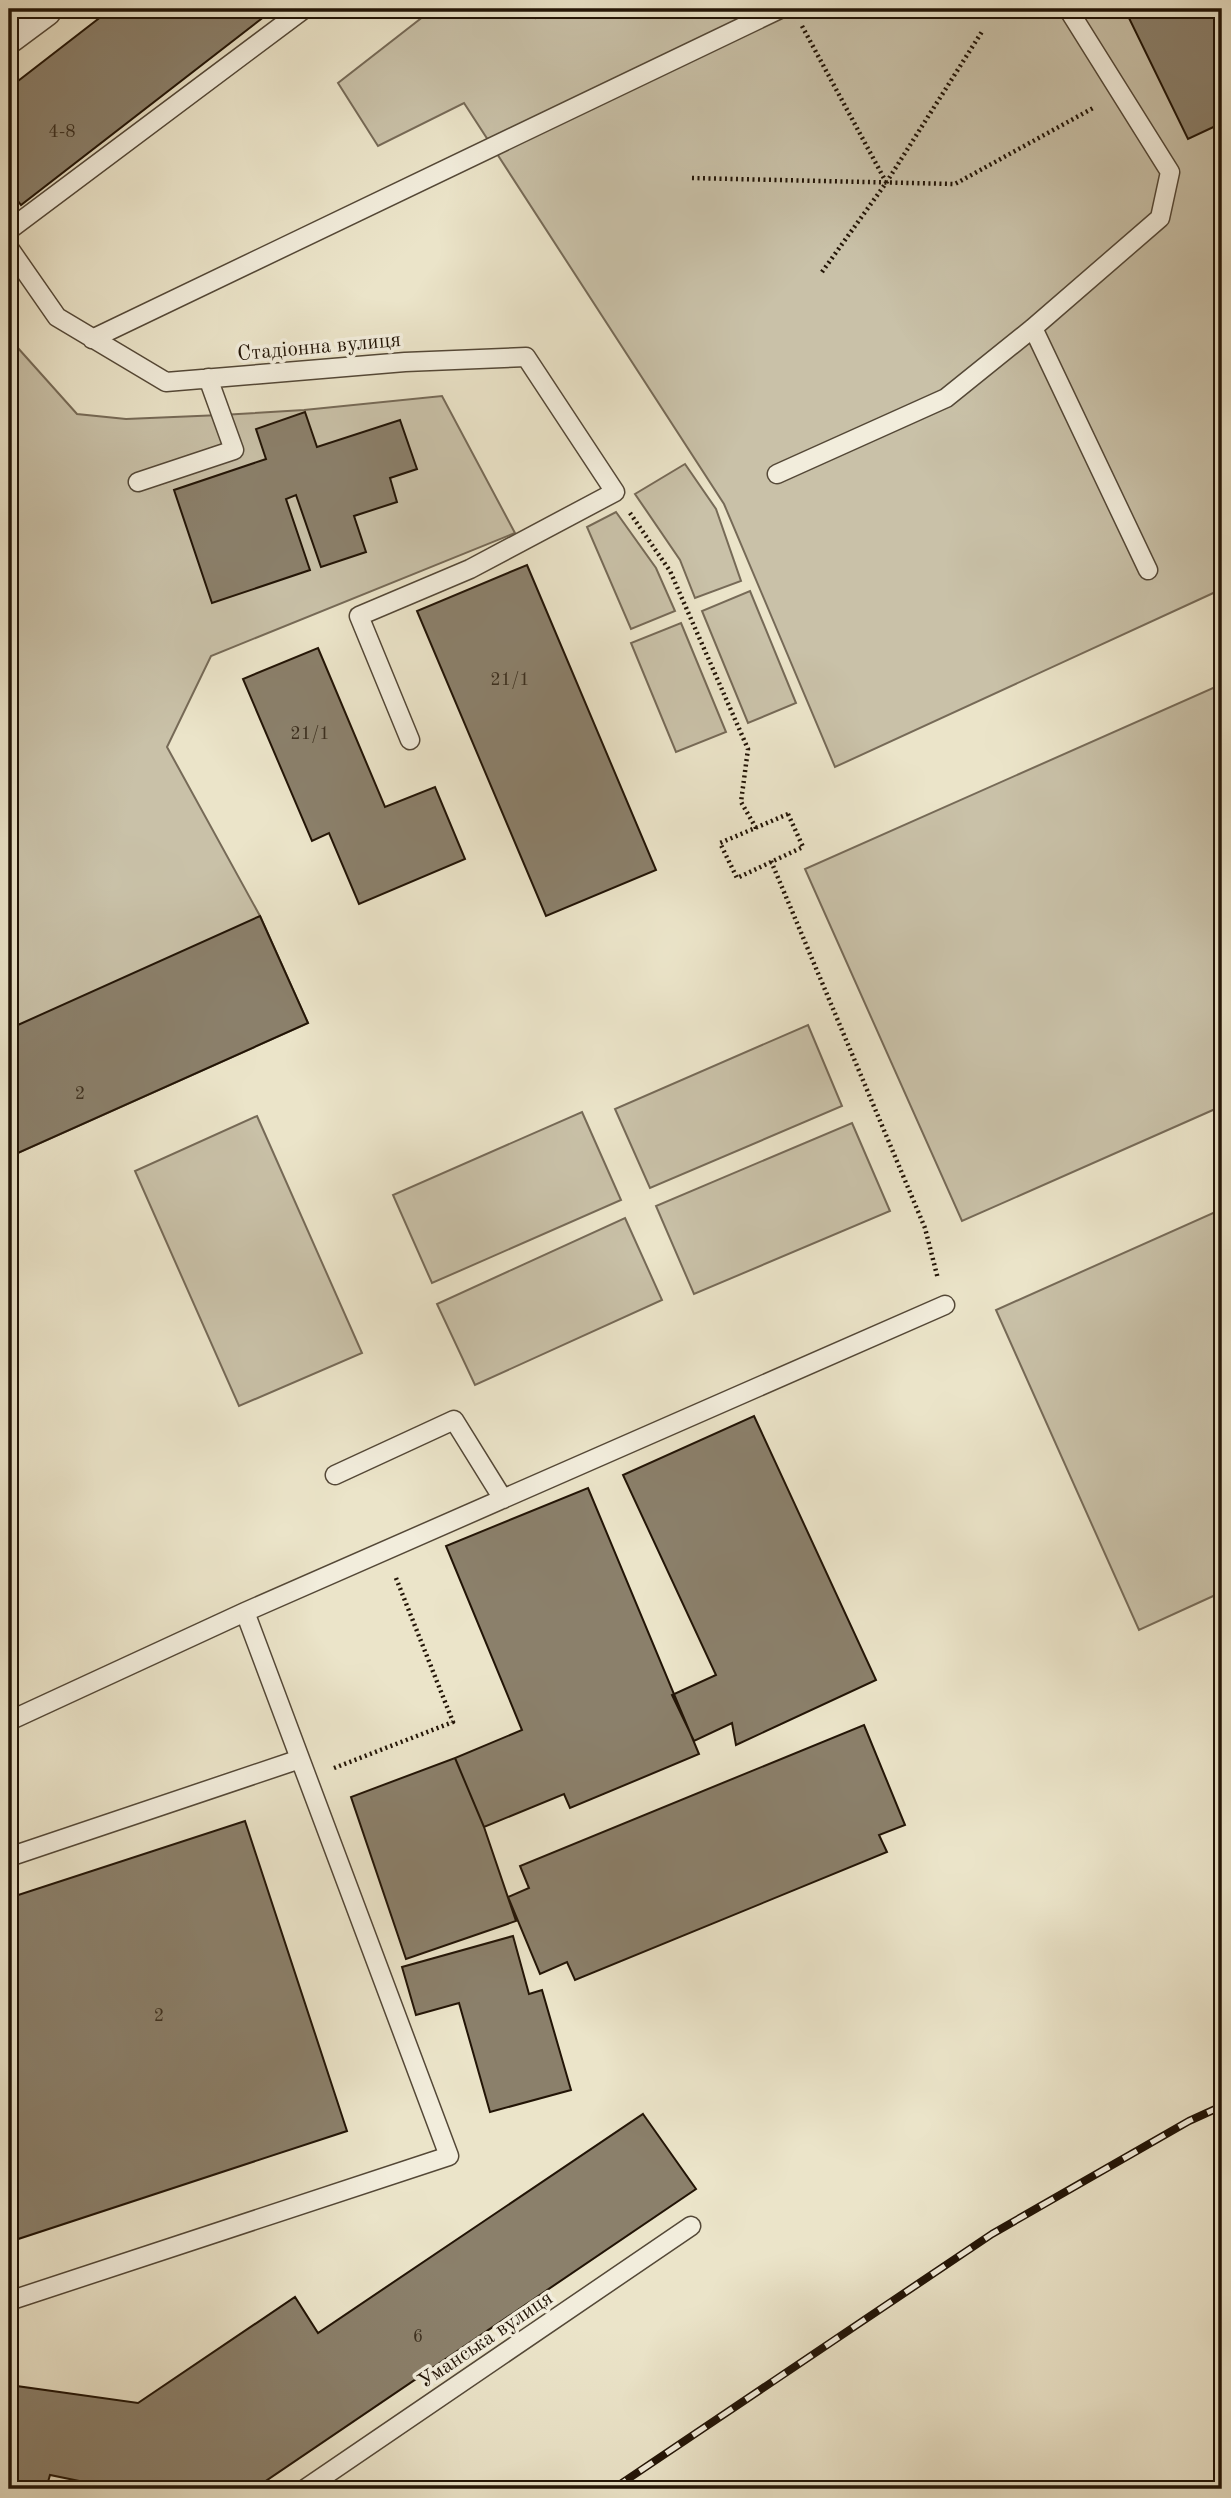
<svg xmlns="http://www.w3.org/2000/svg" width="1231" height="2498" font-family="'Old Standard TT',serif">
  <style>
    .green { fill: #c9c1a8; stroke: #766a57; stroke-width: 2 }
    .building { fill: #8b806b; stroke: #221406; stroke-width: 2 }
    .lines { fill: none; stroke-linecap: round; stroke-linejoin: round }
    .lane-casing { stroke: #544837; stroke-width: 21 }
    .street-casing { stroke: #544837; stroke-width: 38 }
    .path { stroke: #221406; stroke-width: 4.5; stroke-dasharray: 2 3.5; stroke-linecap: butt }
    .lane { stroke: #f2eddc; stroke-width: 18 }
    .street { stroke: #f2eddc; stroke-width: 35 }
    .rail-casing { stroke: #221406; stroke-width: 8 }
    .rail { stroke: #f2eddc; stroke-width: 5; stroke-dasharray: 16; stroke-linecap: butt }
    .labels { text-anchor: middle; stroke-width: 7; stroke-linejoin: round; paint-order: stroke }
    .number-label { font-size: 18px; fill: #3c2f1f }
    .street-label { font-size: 21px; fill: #221406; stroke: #f2eddc }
  </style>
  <rect width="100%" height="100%" fill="#ebe4c9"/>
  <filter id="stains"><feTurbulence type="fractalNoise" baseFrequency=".00286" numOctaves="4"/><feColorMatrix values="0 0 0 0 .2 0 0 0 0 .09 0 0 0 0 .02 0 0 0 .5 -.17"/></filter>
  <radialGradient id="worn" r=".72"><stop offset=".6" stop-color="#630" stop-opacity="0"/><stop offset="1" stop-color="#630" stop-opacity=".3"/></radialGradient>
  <path class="green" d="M433 9H1222V589L835 767 724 504 464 103 378 146 338 83Z
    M9 338 77 414 126 419 221 415 304 410 442 396 515 533 211 656 167 747 260 916 308 1023 9 1157Z
    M685 464 716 509 741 581 695 598 680 560 635 494Z
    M616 512 656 568 675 611 631 629 587 527Z
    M750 591 796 703 748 723 702 611Z
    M681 623 726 732 676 752 631 643Z
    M1222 684V1106L962 1221 805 869Z
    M808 1025 842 1106 650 1188 615 1109Z
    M582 1112 621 1200 432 1283 393 1195Z
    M257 1116 362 1353 239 1406 135 1171Z
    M852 1123 890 1211 694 1294 656 1206Z
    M1222 1209V1592L1139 1630 996 1310Z
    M625 1218 662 1300 475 1385 437 1304Z"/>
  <path class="building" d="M111 9H274L21 205 9 189V88Z
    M531 9H554L536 18Z
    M1137 9H1222V123L1188 139 1127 14Z
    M305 412 317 447 400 420 417 469 390 478 397 502 354 516 366 552 321 567 296 495 286 499 310 570 212 603 174 490 266 459 256 429Z
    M527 565 656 870 546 916 417 611Z
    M318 648 385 807 435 787 465 859 359 904 329 833 312 841 243 679Z
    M260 916 308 1023 9 1157V1029Z
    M754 1416 876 1680 736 1745 732 1723 694 1741 672 1695 716 1675 623 1475Z
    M588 1488 699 1754 570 1808 564 1794 484 1827 455 1758 522 1730 446 1546Z
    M864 1725 905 1825 879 1835 887 1852 575 1980 567 1962 540 1974 508 1897 529 1888 520 1866Z
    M455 1758 484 1827 516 1921 406 1959 351 1797Z
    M245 1821 347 2131 9 2242V1898Z
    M513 1936 529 1994 542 1990 571 2090 490 2112 459 2003 416 2015 402 1967Z
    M643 2114 696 2189 254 2489H118L50 2475 46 2489H9V2385L138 2403 295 2297 318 2333Z"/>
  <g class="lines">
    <defs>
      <path id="lane" d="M9 230 304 9
        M9 248 57 317 166 382 405 362 526 357 615 492 470 569 359 616 410 740
        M1033 328 1148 570
        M92 339 780 9
        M777 474 946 398 1033 328 1160 218 1170 172 1068 9
        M138 482 234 450 208 378
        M335 1475 454 1420 503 1499
        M9 1721 245 1612 945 1305
        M9 1857 300 1759
        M9 2301 449 2156 245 1612
        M305 2489 691 2226"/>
      <path id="street" d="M9 35 44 9"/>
    </defs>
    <use href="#lane" class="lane-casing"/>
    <use href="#street" class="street-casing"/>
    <path class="path" d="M802 26 886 182
      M692 178 955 184 1095 107
      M822 272 886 183 983 30
      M630 513 670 571 748 749 741 802 756 828
      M788 814 803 847 737 878 720 843Z
      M771 861 925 1228 938 1279
      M334 1768 453 1722 396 1578"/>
    <use href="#lane" class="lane"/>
    <use href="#street" class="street"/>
    <defs>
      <path id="rail" d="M613 2489 992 2234 1189 2121 1222 2106"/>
    </defs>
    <use href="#rail" class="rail-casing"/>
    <use href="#rail" class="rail"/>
  </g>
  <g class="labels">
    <g class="number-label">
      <text x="62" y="137">4-8</text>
      <text x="510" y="685">21/1</text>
      <text x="310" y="739">21/1</text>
      <text x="80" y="1099">2</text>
      <text x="159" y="2021">2</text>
      <text x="418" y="2342">6</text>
    </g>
    <g class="street-label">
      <text transform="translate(319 346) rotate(-5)" y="7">Стадіонна вулиця</text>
      <text transform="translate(485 2339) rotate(-34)" y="7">Уманська вулиця</text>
    </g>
  </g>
  <rect width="1231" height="2498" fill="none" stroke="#ebe4c9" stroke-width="35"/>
  <rect x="10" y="10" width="1210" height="2477" fill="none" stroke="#221406" stroke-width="3.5"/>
  <rect x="18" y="18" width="1196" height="2463" fill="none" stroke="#221406" stroke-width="2"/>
  <rect width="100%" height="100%" filter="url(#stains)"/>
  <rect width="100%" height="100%" fill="url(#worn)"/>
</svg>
